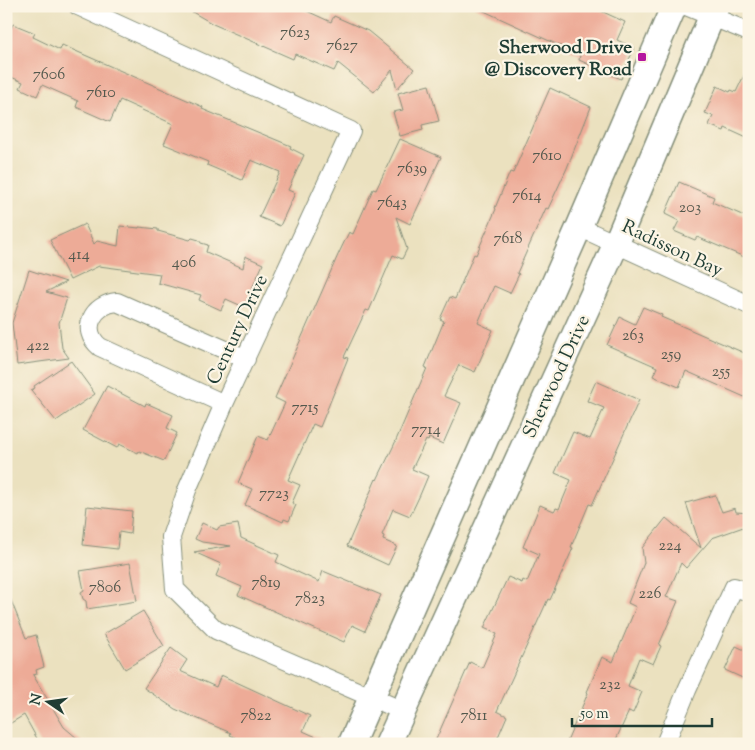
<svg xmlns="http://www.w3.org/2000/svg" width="755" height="750" font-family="'Sorts Mill Goudy',serif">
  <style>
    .building { fill: #edab97 }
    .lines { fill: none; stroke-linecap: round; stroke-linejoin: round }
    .street-casing { stroke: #858f7a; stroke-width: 20 }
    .secondary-casing { stroke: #858f7a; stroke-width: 28 }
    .street { stroke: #fff; stroke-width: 18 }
    .secondary { stroke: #fff; stroke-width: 25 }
    .poi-dot { fill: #b5179e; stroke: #fcf5e5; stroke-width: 2 }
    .labels { text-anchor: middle; stroke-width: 4.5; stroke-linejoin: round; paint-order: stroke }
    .number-label { font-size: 16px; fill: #52584d }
    .poi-label { font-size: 19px; font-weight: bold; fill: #1f3d34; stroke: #fcf5e5; text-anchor: end }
    .street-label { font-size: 19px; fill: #1f3d34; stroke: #fcf5e5 }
  </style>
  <rect width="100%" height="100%" fill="#fcf5e5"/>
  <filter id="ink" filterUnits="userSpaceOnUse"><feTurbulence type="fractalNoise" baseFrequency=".02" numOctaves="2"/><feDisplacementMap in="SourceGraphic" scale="10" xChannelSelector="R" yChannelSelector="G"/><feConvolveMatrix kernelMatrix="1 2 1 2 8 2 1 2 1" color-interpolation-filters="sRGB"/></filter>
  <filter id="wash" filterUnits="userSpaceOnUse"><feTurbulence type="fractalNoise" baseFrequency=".0096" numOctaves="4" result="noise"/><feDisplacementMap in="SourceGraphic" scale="20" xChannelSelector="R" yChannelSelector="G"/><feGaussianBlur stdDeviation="1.12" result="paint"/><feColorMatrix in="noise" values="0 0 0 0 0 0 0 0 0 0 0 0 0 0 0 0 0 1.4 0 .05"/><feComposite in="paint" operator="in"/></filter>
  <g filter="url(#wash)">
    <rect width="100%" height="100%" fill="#ebe1bf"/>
    <g id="blocks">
      <path class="building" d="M182 6H296L331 22 334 16 368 31 414 69 397 89 392 70 374 92 338 63 334 71 295 54 293 59 213 24Z
        M473 6H590L625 22 617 40 634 48 621 79 579 60 580 55Z
        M13 24 35 33 33 37 60 50 62 45 203 107 202 109 291 146 290 148 304 155 288 190 295 193 280 226 259 217 280 172 251 160 242 180 207 165 208 162 164 144 173 124 120 100 110 122 76 107 78 101 42 85 37 96 20 88 23 82 6 75V39Z
        M749 65V139L725 128 724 131 709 125 713 116 705 113 717 86 730 92 731 90 736 92Z
        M429 85 439 121 422 125 423 130 400 136 393 112 403 110 398 93Z
        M550 88 591 107 567 168 548 209 546 208 517 273 519 274 510 293 494 286 478 323 493 330 475 372 459 365 444 396 461 403 443 444 429 438 428 441 426 440 412 469 428 476 420 495 410 516 393 509 382 535 384 536 383 540 397 546 388 565 347 546 376 479 377 480 394 445 427 368 425 367 444 321 440 319 450 297 455 299 474 254 476 255 496 209 495 208 510 172 513 173Z
        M400 139 441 157 410 224 396 217 407 249 402 259 393 255 369 311 366 310 344 357 348 358 320 427 313 424 288 480 300 485 292 503 296 505 289 521 284 519 283 522 245 505 252 489 238 483 258 436 268 440 285 403 275 398 338 255 349 232 353 234 373 189 376 190Z
        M679 182 714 197 712 202 749 218V259L697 237 695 240 674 231 679 221 665 214Z
        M85 224 94 244 97 241 118 246 120 226 139 228V227L158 229V231L190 240 192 238 199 240 201 243 208 245 206 252 243 268 245 256 263 264 244 307 226 299 221 310 199 300 201 295 158 283 160 274 99 266 70 280 50 240Z
        M29 270 66 282 46 292 67 298 59 323 62 348 69 358 17 365 12 323Z
        M643 307 662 315 661 317 749 355V399L686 371 679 387 653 376 657 367 607 345 620 317 635 324Z
        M71 361 95 394 56 421 31 390 35 388 34 386Z
        M596 381 639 400 592 505 589 504 571 547 573 548 550 600 548 599 497 711 507 716 495 744H434L470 662 482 668 497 634 484 628 508 577 522 583 523 580 527 582 539 554 523 547 540 505 554 511 556 508 559 509 571 480 555 473 573 432 590 439 604 408 587 401Z
        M107 386 145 406 146 403 173 415 167 428 177 433 164 461 139 451 138 453 119 444 117 448 83 430Z
        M715 495 722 512 735 508 736 512 749 513V525L712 538 686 568 681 563 666 597 678 601 659 645 661 646 653 664 639 658 628 686 642 692 633 713 629 711 614 744H566L588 693 587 692 602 657 613 662 636 607 628 603 644 563 642 548 666 518 701 548 686 503Z
        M87 506 132 511 130 534 119 532 117 549 83 545Z
        M202 523 217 530 219 527 238 524 241 538 279 555 276 562 319 582 323 571 381 595 365 631 352 625 344 642 238 595 242 587 216 576 221 564 194 552 231 546 202 542 195 539Z
        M130 563 137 601 87 609 86 601 83 599 81 592 84 590 80 571Z
        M6 588 26 638 36 635 44 667 36 670 37 674 33 675 64 727 84 744H40L24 715 6 726Z
        M143 611 164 646 125 669 104 634Z
        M736 646 749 652V681L725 670Z
        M171 648 187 660 180 671 216 687 221 675 310 716 303 731 332 744H249L230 735 231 733 175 709 144 688Z"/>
    </g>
  </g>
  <g filter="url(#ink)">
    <use href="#blocks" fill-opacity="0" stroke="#858f7a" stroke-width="1"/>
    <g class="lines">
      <defs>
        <path id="street" d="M78 6 351 131 224 404 187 490 171 537 175 589 216 630 403 711
          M686 6 749 32
          M579 227 749 305
          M224 404 100 347C79 330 93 304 117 302L246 359
          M665 744 687 690 734 587 749 592"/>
        <path id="secondary" d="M351 744 579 227 674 6
          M388 744 616 244 716 6"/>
      </defs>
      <use href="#street" class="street-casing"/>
      <use href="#secondary" class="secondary-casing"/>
      <use href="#street" class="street"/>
      <use href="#secondary" class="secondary"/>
    </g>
  </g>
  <rect class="poi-dot" x="637" y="52" width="10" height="10" rx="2.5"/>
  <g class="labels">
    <g class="number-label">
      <text x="295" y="37">7623</text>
      <text x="342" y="50">7627</text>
      <text x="49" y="79">7606</text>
      <text x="101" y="97">7610</text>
      <text x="547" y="160">7610</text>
      <text x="412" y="173">7639</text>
      <text x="527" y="200">7614</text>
      <text x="392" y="207">7643</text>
      <text x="690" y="212">203</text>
      <text x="508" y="243">7618</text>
      <text x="79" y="259">414</text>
      <text x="184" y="267">406</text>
      <text x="633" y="340">263</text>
      <text x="38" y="350">422</text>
      <text x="671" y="359">259</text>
      <text x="721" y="376">255</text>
      <text x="305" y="412">7715</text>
      <text x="426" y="434">7714</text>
      <text x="274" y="498">7723</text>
      <text x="670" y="550">224</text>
      <text x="266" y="587">7819</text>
      <text x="105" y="592">7806</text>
      <text x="650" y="598">226</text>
      <text x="310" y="603">7823</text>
      <text x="610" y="689">232</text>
      <text x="256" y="720">7822</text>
      <text x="474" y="720">7811</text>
    </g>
    <g class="poi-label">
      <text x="632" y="53">Sherwood Drive<tspan x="632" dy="22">@ Discovery Road</tspan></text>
    </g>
    <g class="street-label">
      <text transform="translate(673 247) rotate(25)" y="7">Radisson Bay</text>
      <text transform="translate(236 329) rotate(-65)" y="7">Century Drive</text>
      <text transform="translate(555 376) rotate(-65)" y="7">Sherwood Drive</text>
    </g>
  </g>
  <rect width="755" height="750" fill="none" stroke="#fcf5e5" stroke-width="25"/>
  <g transform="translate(48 702) rotate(283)" stroke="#fcf5e5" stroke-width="4" paint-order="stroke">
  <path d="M0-4L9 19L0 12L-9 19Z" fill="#1f3d34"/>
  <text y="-8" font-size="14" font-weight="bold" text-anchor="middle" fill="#1f3d34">N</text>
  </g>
  <path d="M572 718v8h140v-8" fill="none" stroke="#1f3d34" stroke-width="2.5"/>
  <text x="580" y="718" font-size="15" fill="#1f3d34" stroke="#fcf5e5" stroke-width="4" paint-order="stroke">50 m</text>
</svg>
